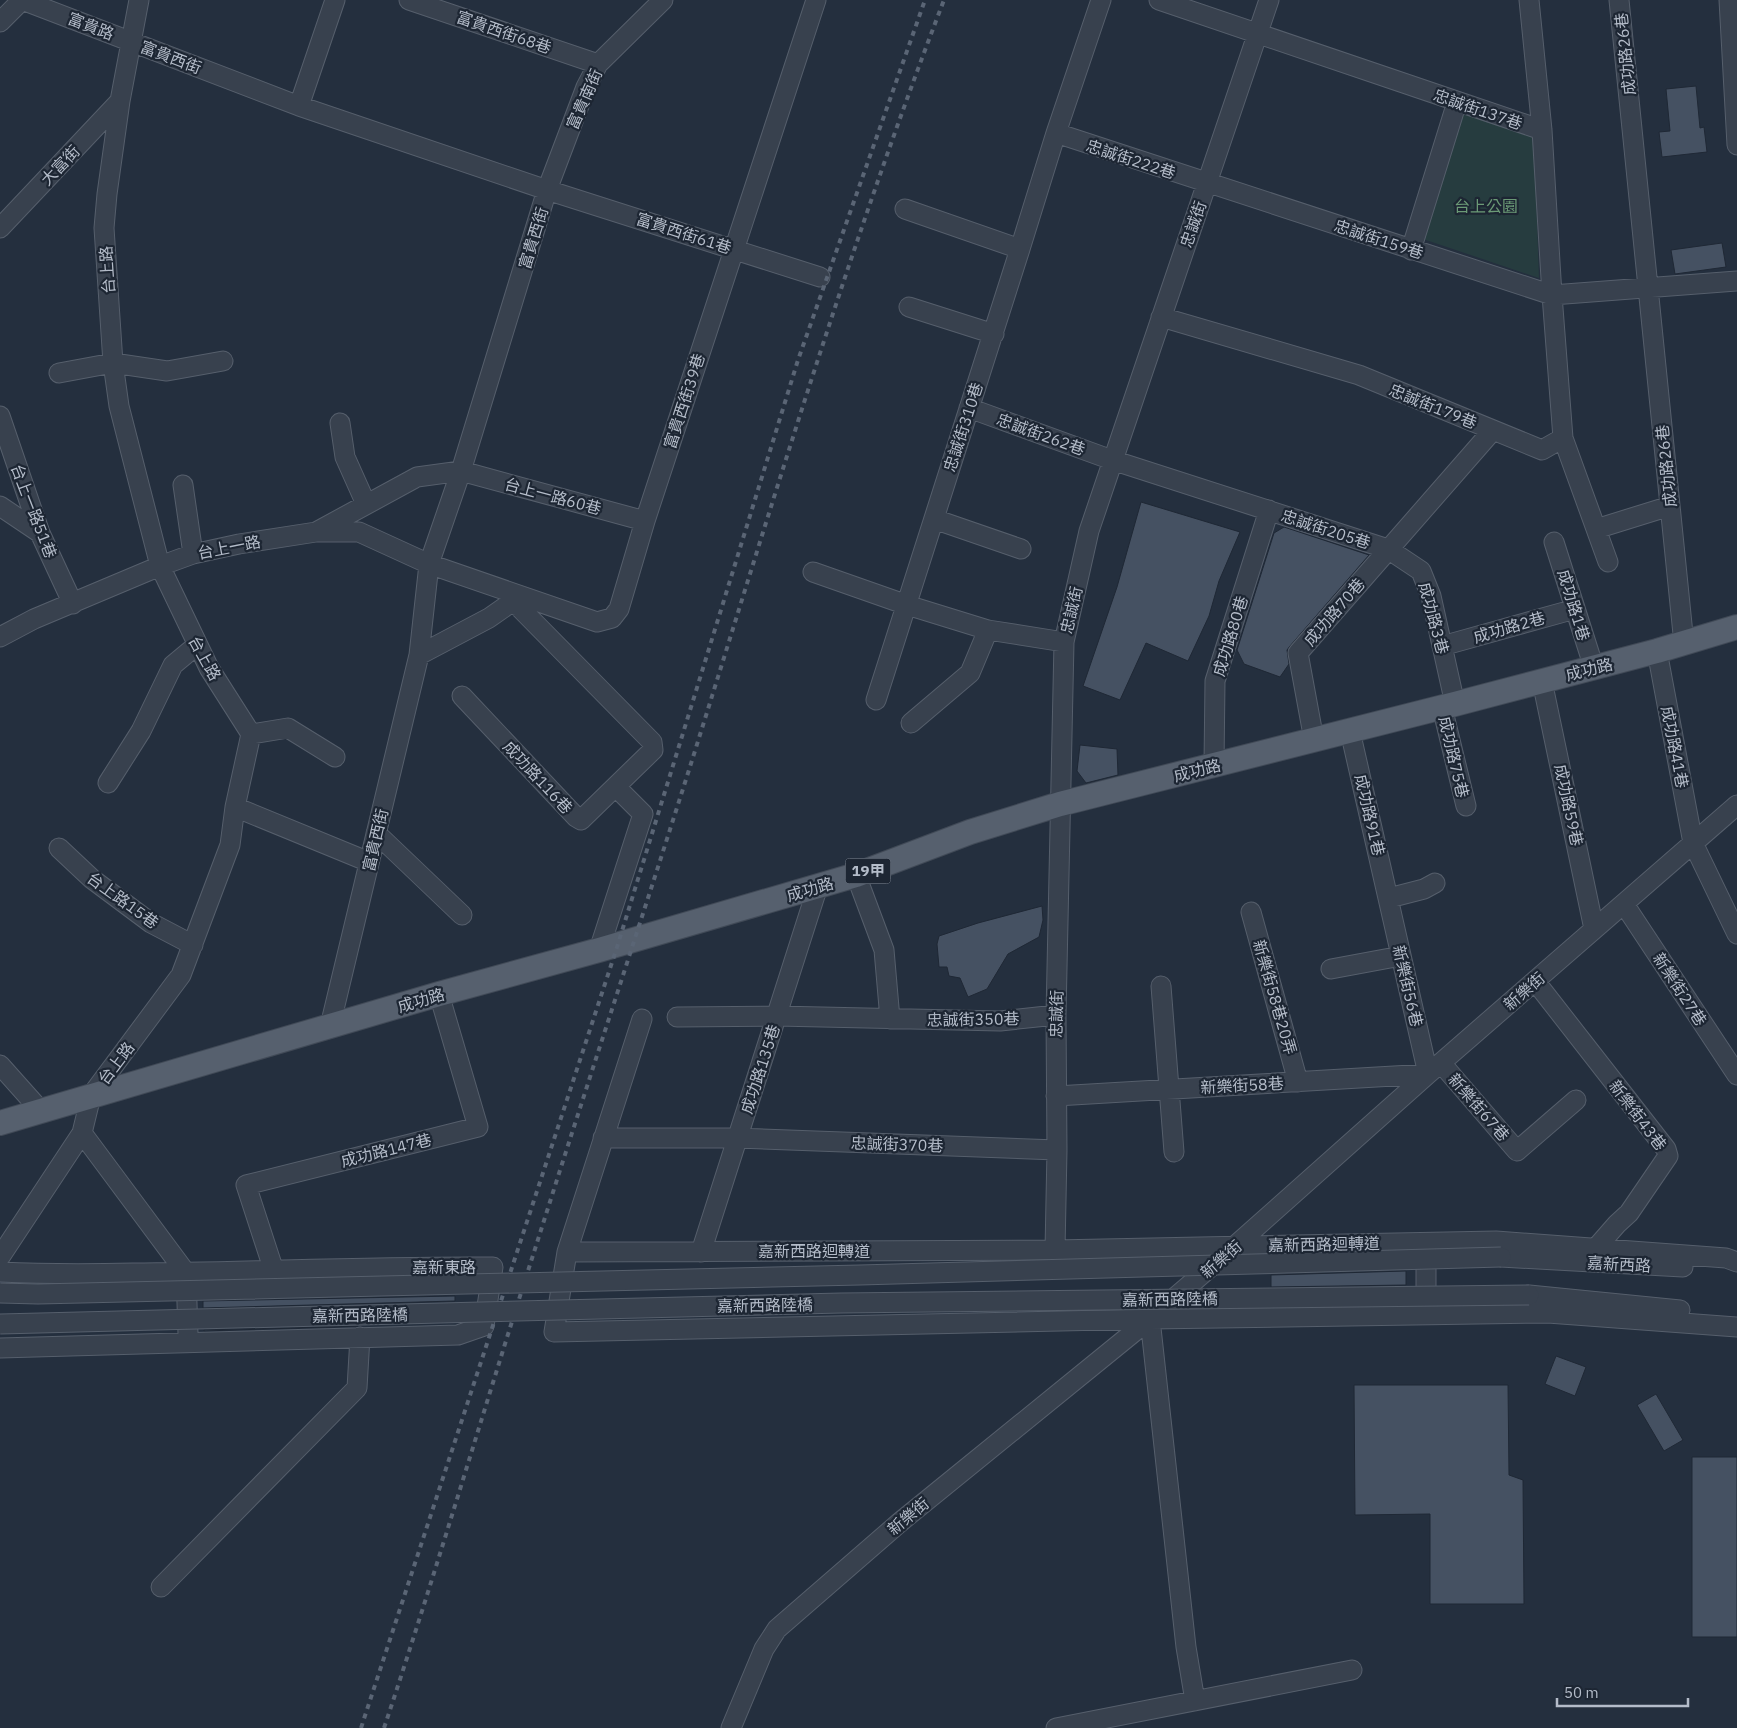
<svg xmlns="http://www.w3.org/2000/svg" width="1737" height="1728" font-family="'IBM Plex Sans','Noto Sans TC',sans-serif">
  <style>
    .green { fill: #263c3f }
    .building { fill: #455162; stroke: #1f2835 }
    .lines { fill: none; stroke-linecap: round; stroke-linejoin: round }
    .minor-casing { stroke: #565f6c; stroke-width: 21 }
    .major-casing { stroke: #414a57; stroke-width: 26 }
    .minor { stroke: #38414e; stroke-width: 19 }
    .major { stroke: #56606e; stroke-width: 24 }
    .rail { stroke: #5a6575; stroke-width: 4; stroke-dasharray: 5 5; stroke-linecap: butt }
    .minor-bridge-casing { stroke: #565f6c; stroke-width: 21; stroke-linecap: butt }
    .minor-bridge { stroke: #38414e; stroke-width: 19 }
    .labels { text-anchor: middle; stroke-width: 4.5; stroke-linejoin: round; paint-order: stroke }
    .shield { fill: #1d2633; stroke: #878f9c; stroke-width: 1 }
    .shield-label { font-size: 15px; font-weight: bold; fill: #b4bcc9 }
    .street-label { font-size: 16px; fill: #b4bcc9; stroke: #1d2633 }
    .park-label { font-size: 16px; fill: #6b9a76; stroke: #1d2633 }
  </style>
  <rect width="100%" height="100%" fill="#242f3e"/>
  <path class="green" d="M1461 113 1534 137 1539 278 1423 239Z"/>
  <path class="building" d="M1696 86 1700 128 1704 127 1707 152 1662 157 1659 132 1670 131 1666 89Z
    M1722 243 1726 267 1675 274 1671 250Z
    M1141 502 1240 532 1219 581 1209 616 1188 661 1146 643 1120 700 1083 686 1117 587Z
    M1284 527 1369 555 1290 646 1287 650 1289 664 1280 677 1244 664 1237 650 1274 533Z
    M1080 745 1117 749 1118 775 1086 783 1077 771Z
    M1042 906 1043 920 1039 937 1008 954 987 989 968 997 960 978 949 976 947 967H939L937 944 939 936 978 923Z
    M1406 1271V1285L1271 1287V1275Z
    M455 1296V1301L203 1308V1301Z
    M358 1326 204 1331V1330Z
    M1556 1356 1586 1367 1575 1396 1545 1384Z
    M1354 1385H1508L1509 1475 1523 1480 1524 1604H1430V1514L1355 1515Z
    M1656 1394 1683 1440 1664 1451 1637 1405Z
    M1692 1457H1737V1637H1692Z"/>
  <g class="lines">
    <defs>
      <path id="minor" d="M22 0 299 106 547 190 820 277
        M409 0 598 64
        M1159 0 1542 130
        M1529 0 1542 130 1552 295 1563 438 1608 562
        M1619 0 1684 644
        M1729 0 1737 145
        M0 22 22 0
        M299 106 335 0
        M1056 133 1552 295 1737 281
        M905 209 1020 249 1056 133 1101 0
        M0 228 120 101
        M1411 250 1457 102
        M909 307 994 334
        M1161 317 1359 375 1542 450 1563 438
        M59 373 113 363 167 371 223 361
        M969 408 1112 460 1388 549 1421 571 1431 596 1455 704
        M0 416 40 533 73 604
        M340 423 345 457 366 504
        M183 485 193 554
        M0 506 40 533
        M934 519 1021 549
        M1596 529 1670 506
        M316 532H359L429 564 597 622 612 618 619 609 645 521 816 0
        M1554 542 1594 668
        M813 572 907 605 988 630 1064 642
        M0 637 34 619 160 566 193 554 239 544 316 532 417 477 461 471 645 521
        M1442 646 1575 609
        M1657 651 1693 843 1737 934
        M419 655 489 618 509 604 517 605 652 742 653 750 581 820 576 817 462 696
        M1542 681 1594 929
        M876 700 1020 249
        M1442 707 1466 806
        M911 723 970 673 988 630
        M251 734 288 728 335 757
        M1314 740 1298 653 1493 430
        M1214 765 1215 681 1269 510
        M108 783 141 731 173 665 197 645
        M235 807 369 862
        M376 833 462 915
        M59 848 92 879 151 923 193 945
        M856 875 884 950 890 1019
        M1389 898 1424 889 1435 883
        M1624 904 1737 1075
        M1251 912 1298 1082
        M599 950 643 814 616 787
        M1331 969 1401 956
        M1535 981 1666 1149 1668 1156 1629 1213 1617 1224 1596 1248
        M1161 986 1174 1152
        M677 1017 777 1016 1000 1021 1056 1015
        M330 1026 419 655 429 564 461 471 547 190 586 87 598 64 663 0
        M1441 1063 1517 1151 1576 1100
        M0 1065 41 1111
        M1056 1096 1428 1074 1350 731
        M82 1133 186 1273 188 1334
        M603 1138H737L1057 1150
        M1426 1244V1311
        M1055 1250 1057 1150 1056 1015 1064 642 1089 531 1269 0
        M567 1252 642 1019
        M701 1252 818 886
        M0 1257 82 1133 91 1096 181 975 230 845 235 807 251 734 209 668 160 566 119 406 113 363 104 228 107 194 120 101 139 0
        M1501 1257 1683 1267
        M1737 1262 1726 1258 1496 1241 1055 1250 567 1252 554 1332 1150 1319 1548 1313 1737 1327
        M274 1271 246 1185 478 1127 439 994
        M0 1272C44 1274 88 1274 133 1273 253 1272 373 1266 493 1267L484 1326 458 1335 0 1348
        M1529 1295 1680 1310
        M1150 1319 1186 1647 1195 1701
        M161 1587 357 1388 360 1337
        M731 1728 764 1649 777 1629 899 1523 1150 1319 1236 1245 1428 1074 1737 805
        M1056 1728 1352 1670"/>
      <path id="major" d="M0 1123 439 994 599 950 856 875 970 832 1060 804 1455 704 1657 651 1737 627"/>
    </defs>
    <use href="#minor" class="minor-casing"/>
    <use href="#major" class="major-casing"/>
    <use href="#minor" class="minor"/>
    <use href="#major" class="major"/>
    <path class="rail" d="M361 1728 618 944 798 360 925 0
      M384 1728C437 1569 484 1408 535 1249 587 1084 642 919 694 754 773 501 849 247 944 0"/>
    <defs>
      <path id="minor-bridge" d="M0 1293 38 1294 860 1275 1501 1257
        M0 1324 841 1303 1529 1295"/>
    </defs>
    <use href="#minor-bridge" class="minor-bridge-casing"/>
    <use href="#minor-bridge" class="minor-bridge"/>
  </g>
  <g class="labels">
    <rect class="shield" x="845.5" y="858.5" width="45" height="25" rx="4"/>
    <g class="shield-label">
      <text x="868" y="876">19甲</text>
    </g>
    <g class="street-label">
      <text transform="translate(91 26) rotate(21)" y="6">富貴路</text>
      <text transform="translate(504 32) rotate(19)" y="6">富貴西街68巷</text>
      <text transform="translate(1625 54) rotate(-96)" y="6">成功路26巷</text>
      <text transform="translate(171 57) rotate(21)" y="6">富貴西街</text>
      <text transform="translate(584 99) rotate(-66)" y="6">富貴南街</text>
      <text transform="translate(1478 109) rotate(19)" y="6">忠誠街137巷</text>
      <text transform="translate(1131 159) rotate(18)" y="6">忠誠街222巷</text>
      <text transform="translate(60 165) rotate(-46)" y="6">大富街</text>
      <text transform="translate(1193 224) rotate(-71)" y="6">忠誠街</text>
      <text transform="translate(684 233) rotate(18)" y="6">富貴西街61巷</text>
      <text transform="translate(533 238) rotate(-73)" y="6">富貴西街</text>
      <text transform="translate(1379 239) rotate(18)" y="6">忠誠街159巷</text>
      <text transform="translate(107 270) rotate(-94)" y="6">台上路</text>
      <text transform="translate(684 401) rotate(-72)" y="6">富貴西街39巷</text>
      <text transform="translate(1433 406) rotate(22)" y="6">忠誠街179巷</text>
      <text transform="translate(963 427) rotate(-72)" y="6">忠誠街310巷</text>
      <text transform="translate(1041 434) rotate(20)" y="6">忠誠街262巷</text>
      <text transform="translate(1666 466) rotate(-96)" y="6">成功路26巷</text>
      <text transform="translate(553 496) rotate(15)" y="6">台上一路60巷</text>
      <text transform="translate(34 511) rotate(69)" y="6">台上一路51巷</text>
      <text transform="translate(1326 529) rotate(18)" y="6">忠誠街205巷</text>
      <text transform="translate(229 547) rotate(-11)" y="6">台上一路</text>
      <text transform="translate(1574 605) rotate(73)" y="6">成功路1巷</text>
      <text transform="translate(1071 610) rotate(-77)" y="6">忠誠街</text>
      <text transform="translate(1334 612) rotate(-49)" y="6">成功路70巷</text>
      <text transform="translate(1434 618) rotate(75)" y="6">成功路3巷</text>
      <text transform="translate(1509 627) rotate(-16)" y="6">成功路2巷</text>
      <text transform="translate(1230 636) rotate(-73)" y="6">成功路80巷</text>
      <text transform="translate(205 658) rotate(61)" y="6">台上路</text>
      <text transform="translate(1589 669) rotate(-14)" y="6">成功路</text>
      <text transform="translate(1675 747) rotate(79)" y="6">成功路41巷</text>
      <text transform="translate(1454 757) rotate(77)" y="6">成功路75巷</text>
      <text transform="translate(1197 770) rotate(-14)" y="6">成功路</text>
      <text transform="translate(538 777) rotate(47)" y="6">成功路116巷</text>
      <text transform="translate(1569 805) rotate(78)" y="6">成功路59巷</text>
      <text transform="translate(1370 815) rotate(77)" y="6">成功路91巷</text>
      <text transform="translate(375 840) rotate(-77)" y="6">富貴西街</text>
      <text transform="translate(810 889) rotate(-16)" y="6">成功路</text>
      <text transform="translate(123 900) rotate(36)" y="6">台上路15巷</text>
      <text transform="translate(1408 986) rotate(77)" y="6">新樂街56巷</text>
      <text transform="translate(1680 989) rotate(57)" y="6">新樂街27巷</text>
      <text transform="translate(1524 991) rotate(-41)" y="6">新樂街</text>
      <text transform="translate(1275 997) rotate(74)" y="6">新樂街58巷20弄</text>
      <text transform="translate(421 1000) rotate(-16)" y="6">成功路</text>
      <text transform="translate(1056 1014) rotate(-89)" y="6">忠誠街</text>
      <text transform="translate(973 1019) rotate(-1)" y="6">忠誠街350巷</text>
      <text transform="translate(116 1063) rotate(-53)" y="6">台上路</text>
      <text transform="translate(760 1069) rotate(-72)" y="6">成功路135巷</text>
      <text transform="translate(1242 1085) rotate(-3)" y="6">新樂街58巷</text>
      <text transform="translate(1479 1107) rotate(49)" y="6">新樂街67巷</text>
      <text transform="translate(1638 1115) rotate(53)" y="6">新樂街43巷</text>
      <text transform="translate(897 1144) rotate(2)" y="6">忠誠街370巷</text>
      <text transform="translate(386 1150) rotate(-14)" y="6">成功路147巷</text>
      <text transform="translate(1324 1244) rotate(-1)" y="6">嘉新西路迴轉道</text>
      <text x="814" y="1257">嘉新西路迴轉道</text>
      <text transform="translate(1221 1259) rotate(-41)" y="6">新樂街</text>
      <text transform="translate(1619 1264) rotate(3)" y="6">嘉新西路</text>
      <text x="444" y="1273">嘉新東路</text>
      <text transform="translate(1170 1299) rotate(-1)" y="6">嘉新西路陸橋</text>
      <text transform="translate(765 1305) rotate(-1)" y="6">嘉新西路陸橋</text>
      <text transform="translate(360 1315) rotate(-1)" y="6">嘉新西路陸橋</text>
      <text transform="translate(908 1516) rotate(-40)" y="6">新樂街</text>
    </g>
    <g class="park-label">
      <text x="1486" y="212">台上公園</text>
    </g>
  </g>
  <path d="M1557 1698v8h131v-8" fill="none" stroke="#b4bcc9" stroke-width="2.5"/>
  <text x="1564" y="1698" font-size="15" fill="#b4bcc9" stroke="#1d2633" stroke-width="4" paint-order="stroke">50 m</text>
</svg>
